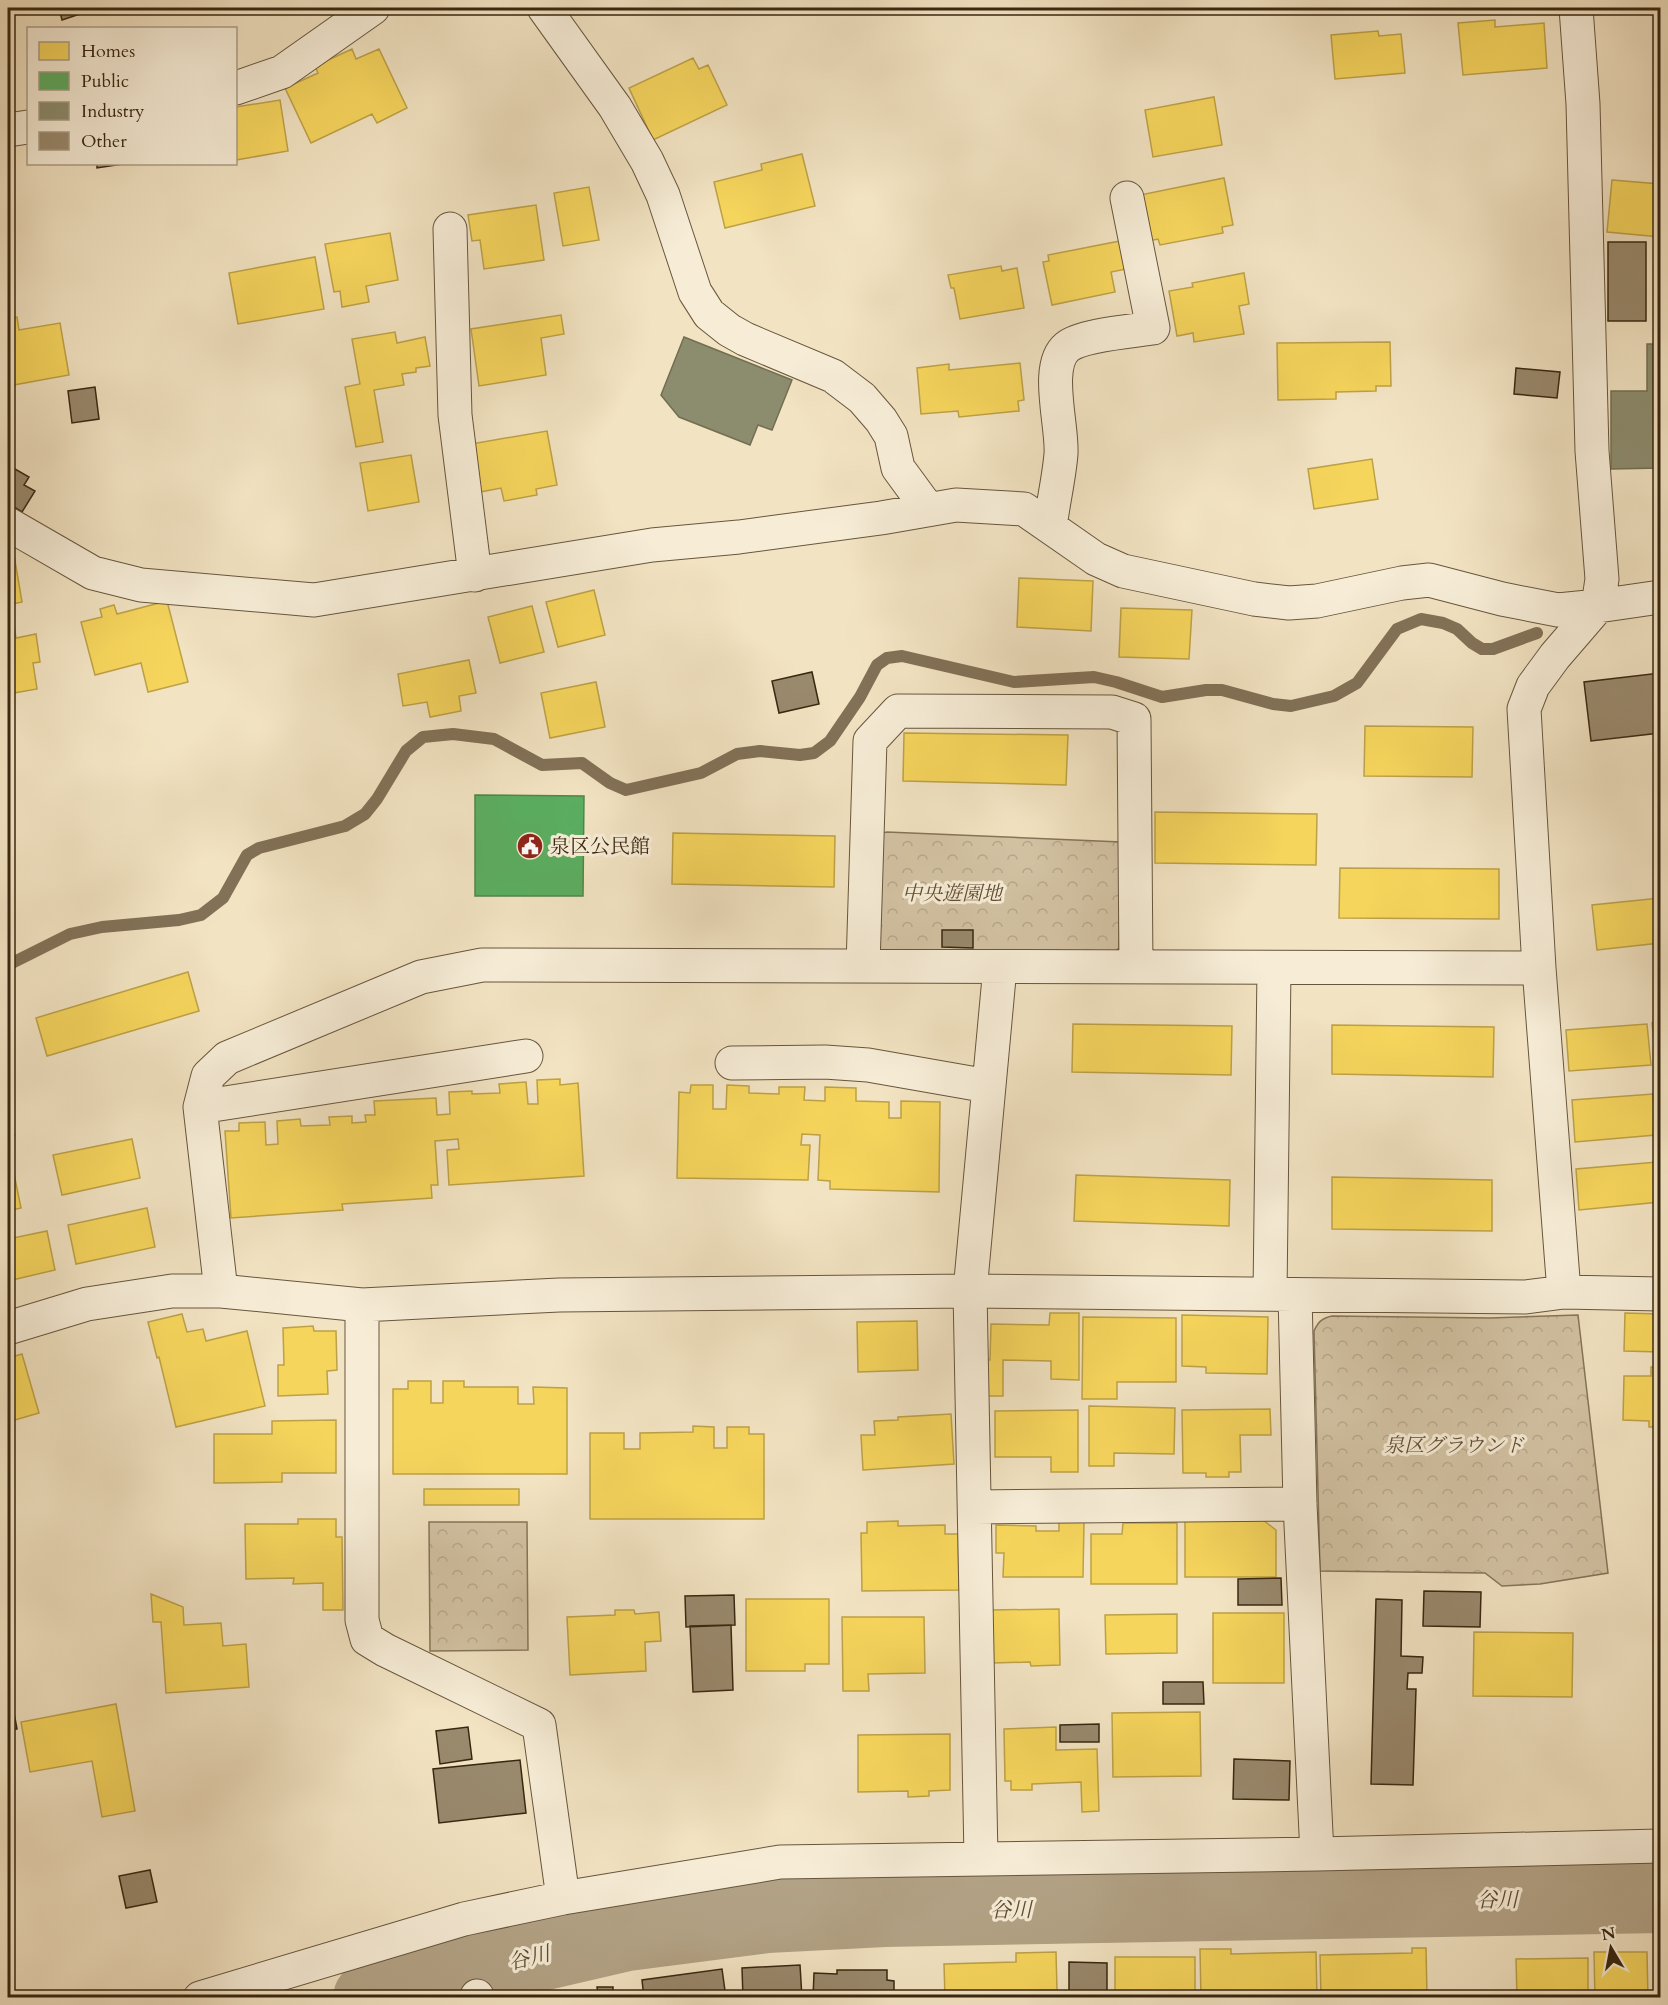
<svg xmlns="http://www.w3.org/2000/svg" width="1668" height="2005" font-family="Cardo,'Noto Serif JP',serif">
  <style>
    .forest { fill: url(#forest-crowns); stroke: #86755a; stroke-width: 1.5 }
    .homes { fill: #f6d55c; stroke: #bda146; stroke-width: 1.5 }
    .public { fill: #5aae61; stroke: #508649; stroke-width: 1.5 }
    .industry { fill: #8c8c6e; stroke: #736e52; stroke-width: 1.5 }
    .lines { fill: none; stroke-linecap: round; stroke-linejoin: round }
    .stream { stroke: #827157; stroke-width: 12 }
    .river { stroke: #b3a386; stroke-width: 74 }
    .building { fill: #99896d; stroke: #392711; stroke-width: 1.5 }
    .minor-casing { stroke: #67563d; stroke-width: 35 }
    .minor { stroke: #f7edd7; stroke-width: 33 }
    .labels { text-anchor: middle; stroke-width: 6; stroke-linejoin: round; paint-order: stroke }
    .poi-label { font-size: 20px; fill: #392711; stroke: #f7edd7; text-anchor: start }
    .park-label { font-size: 20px; font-style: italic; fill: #604e36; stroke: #f7edd7 }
    .water-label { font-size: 21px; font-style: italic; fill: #5e4c34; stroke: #f7edd7 }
  </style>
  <defs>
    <pattern id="forest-crowns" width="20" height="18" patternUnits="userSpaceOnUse" patternTransform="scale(1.5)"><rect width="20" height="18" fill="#d3c3a4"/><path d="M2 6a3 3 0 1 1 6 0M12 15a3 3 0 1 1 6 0" fill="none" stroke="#b6a88c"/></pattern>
  </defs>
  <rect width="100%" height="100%" fill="#f2e3c2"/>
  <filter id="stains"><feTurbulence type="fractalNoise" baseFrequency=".00333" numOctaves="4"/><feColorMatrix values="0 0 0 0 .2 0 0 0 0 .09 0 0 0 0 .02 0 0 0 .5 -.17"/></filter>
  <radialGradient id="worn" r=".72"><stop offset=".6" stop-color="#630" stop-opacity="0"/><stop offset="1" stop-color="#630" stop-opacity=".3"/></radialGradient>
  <path class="forest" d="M887 832 1121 842 1119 948 1114 952 885 951 878 949 882 833Z
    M1578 1315 1608 1573 1540 1584 1502 1586 1485 1573 1320 1571 1314 1331C1318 1322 1322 1318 1332 1316L1490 1318Z
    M429 1522H527L528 1650 430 1651Z"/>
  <path class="homes" d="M1495 20V27L1544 23 1547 68 1463 75 1458 23Z
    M1378 31 1379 36 1401 34 1405 73 1335 79 1331 35Z
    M352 49 356 59 379 49 407 108 377 123 372 114 311 143 285 88 318 73 315 66Z
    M693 58 699 69 708 65 727 105 653 140 629 88Z
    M1214 97 1222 145 1153 157 1145 110Z
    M280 100 288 151 236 160V107Z
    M802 154 815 206 725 228 714 182 762 170 761 164Z
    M1224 178 1233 225 1222 227 1223 233 1160 245 1158 239 1148 241 1140 195Z
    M1612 180 1660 184V237L1607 232Z
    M589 187 599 240 563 246 554 193Z
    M8 197 11 217H8Z
    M536 205 544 260 484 269 480 240 472 241 468 215Z
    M390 233 398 280 366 286 369 302 342 307 340 291 334 292 325 244Z
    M1120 241 1126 269 1111 272 1115 292 1052 305 1043 262 1049 261 1048 255Z
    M315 257 324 309 238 324 229 273Z
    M1001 266 1002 271 1017 268 1024 308 960 319 954 288H951L948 275Z
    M1244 273 1249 304 1239 306 1244 334 1194 342 1193 333 1177 336 1169 291 1193 287 1192 283Z
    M561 315 564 334 541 338 546 375 479 386 471 329Z
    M17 317 19 330 60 323 69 375 8 386V318Z
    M395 332 397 343 425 337 430 366 416 368V372L402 374 404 385 374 390 383 442 356 447 345 387 360 384 352 339Z
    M1390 342 1391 386H1376V391L1336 392V399L1278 400 1277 343Z
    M1020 363 1024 400 1018 401 1019 411 959 417 958 411 921 414 917 368 949 364V370Z
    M547 431 557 485 536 489 537 495 504 501 501 488 480 492 471 444Z
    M411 455 419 502 368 511 360 463Z
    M1372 459 1378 499 1314 509 1308 469Z
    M8 543H12L22 602 8 605Z
    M1019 578 1093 581 1091 631 1017 627Z
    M594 590 605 635 558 647 546 602Z
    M167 601 188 682 148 692 141 663 95 675 81 622 102 617 100 609 114 605 117 614Z
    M532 606 544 652 500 663 488 617Z
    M1121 608 1192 610 1189 659 1119 657Z
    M14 624 16 638 36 634 40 662 33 663 37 689 8 694V625Z
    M469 660 476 693 459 696 461 711 430 717 427 702 403 706 398 674Z
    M596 682 605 727 550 738 541 693Z
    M1365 726 1473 727 1472 777 1364 776Z
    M904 733 1068 735 1066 785 903 781Z
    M1155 812 1317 814 1316 865 1155 863Z
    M673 833 835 836 834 887 672 884Z
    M1340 868 1499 869V919L1339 918Z
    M1660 898V943L1597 950 1592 905Z
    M188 972 199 1011 47 1056 36 1018Z
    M1660 1022V1063L1656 1064 1652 1023Z
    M1073 1024 1232 1026 1231 1075 1072 1072Z
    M1647 1024 1651 1065 1569 1071 1566 1030Z
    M1332 1025 1494 1027 1493 1077 1332 1074Z
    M560 1079V1085L578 1083 584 1176 449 1185 447 1150 459 1149 458 1139 435 1141 438 1185H431L432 1198 342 1204 343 1210 231 1218 225 1131H239V1123L265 1122 266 1145 278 1144 277 1121 300 1119 301 1126 330 1125 329 1117 352 1116V1123L366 1122 365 1115H375L374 1101 436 1098 437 1115 450 1114 449 1092 472 1091V1094L500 1093 499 1084 526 1082 528 1104H538L537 1080Z
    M691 1085H713V1109H726L727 1085 749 1086V1093L779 1094V1087H805L804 1100 825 1101V1087L856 1088V1101L889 1102V1118H901V1101L940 1102 939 1192 830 1189V1181L818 1180 820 1135 802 1134 801 1145H810L808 1180 677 1178 679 1092 690 1093Z
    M1653 1094 1656 1135 1575 1142 1572 1100Z
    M8 1101 15 1136 8 1137Z
    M132 1139 140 1178 62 1195 53 1155Z
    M1657 1162 1660 1202 1579 1210 1576 1169Z
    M13 1169 21 1208 8 1211V1170Z
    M1076 1175 1230 1180 1229 1226 1074 1221Z
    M1332 1177 1492 1180V1231L1332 1229Z
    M147 1208 155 1247 76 1264 68 1225Z
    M47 1231 55 1270 8 1281V1239Z
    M1050 1313H1079V1380L1051 1379V1361L1003 1360V1396H985L986 1360H990L991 1324 1049 1325Z
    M1625 1313 1660 1314V1352L1624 1351Z
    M182 1314 187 1332 203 1329 206 1341 247 1331 265 1406 176 1427 159 1357 157 1358 148 1322Z
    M1182 1315 1268 1317 1267 1374 1206 1373V1367L1182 1366Z
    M1083 1317 1176 1318V1382H1117V1399H1082Z
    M917 1321 918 1370 858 1372 857 1322Z
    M313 1326 314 1331H336L337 1370 327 1371 328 1394 278 1396V1365H284L283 1328Z
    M22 1354 39 1413 8 1422V1358Z
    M1651 1367 1660 1368V1427H1649V1421L1623 1420 1624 1376H1651Z
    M408 1381H431V1403H443V1381H464V1387H518V1404H534L533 1387 567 1388V1474H393V1389H408Z
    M1089 1406 1175 1408 1174 1454 1114 1453V1466H1089Z
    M1270 1409 1271 1435H1240L1241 1472H1229V1477H1206V1473H1183L1182 1410Z
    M1078 1410V1472H1051V1457H995V1411Z
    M951 1414 954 1464 863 1470 861 1435H875L874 1421 898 1420V1417Z
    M336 1420V1473H282V1482L214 1483V1434H272V1421Z
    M693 1426 714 1427V1448H727V1427H749V1434H764V1519H590V1433H624V1449H640V1433L693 1432Z
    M424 1489H519V1505H424Z
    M298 1519H336V1537H342L343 1610H323V1583L293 1584 294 1578 246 1579 245 1524H298Z
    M1059 1520 1084 1521 1083 1577H1003L1004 1553H996V1525L1036 1526V1531H1059Z
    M1263 1520 1276 1530V1577H1185V1521Z
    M898 1521V1526L945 1525V1534H958L959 1590 862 1591 861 1533H867V1522Z
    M1123 1523H1177V1584H1091V1534H1122Z
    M151 1594 183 1607 184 1625 221 1623 223 1646 246 1644 249 1687 166 1693 161 1622H153Z
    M746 1599H829V1664H805V1671H746Z
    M1059 1609 1060 1665 1031 1666 1030 1662 993 1663 992 1610Z
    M615 1610H634L635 1614 659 1612 661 1641 645 1642 646 1671 570 1675 567 1617 615 1615Z
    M1213 1613H1284V1683H1213Z
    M8 1614 13 1643 8 1644Z
    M1177 1614V1653L1106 1654 1105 1615Z
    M842 1617H924L925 1673 868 1674 869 1691H843Z
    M1474 1632 1573 1633 1572 1697 1473 1696Z
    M116 1704 135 1811 102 1817 92 1761 30 1772 21 1722Z
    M1200 1712 1201 1776 1113 1777 1112 1713Z
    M1056 1727V1750L1097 1749 1099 1811 1082 1812 1081 1782 1032 1784V1790H1011V1781H1005L1004 1729Z
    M950 1734V1790L929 1791V1796L908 1797V1791L858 1792V1735Z
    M1412 1948H1426L1427 1997 1321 1998 1320 1955 1412 1953Z
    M1200 1949H1231V1954L1316 1952 1317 1998H1201Z
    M1056 1952 1057 1990 1023 1991V1996L1058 1994V1998H945L944 1964 1016 1962V1953Z
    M1594 1952H1647L1648 1998H1595Z
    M1115 1957H1195V1998H1115Z
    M1588 1958V1998H1517L1516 1959Z"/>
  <path class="public" d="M475 795 584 796 583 896H475Z"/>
  <path class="industry" d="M684 337 792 380 772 430 758 425 750 445 679 417 661 395Z
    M1647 344H1660V468L1611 469V391H1647Z"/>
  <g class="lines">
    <path class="stream" d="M8 965 70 934 102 927 179 920 201 915 223 898 247 855 259 848 345 826 365 814 377 799 406 751 423 737 453 734 494 739 542 765 582 763 610 783 626 790 701 773 737 754 760 751 800 755 814 753 830 741 860 697 877 665 887 658 902 656 1014 682 1094 677 1116 682 1162 697 1206 690H1222L1273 704 1291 706 1334 696 1357 683 1397 629 1421 619 1443 623 1457 629 1472 643 1482 649H1493L1537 633"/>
    <path class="river" d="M370 1998 463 1972 627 1934 767 1916 884 1910 1660 1896"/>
  </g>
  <path class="building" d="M59 8H82L83 13 62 20Z
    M97 164H123L97 168Z
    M1608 242H1646V321H1608Z
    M1516 368 1560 372 1557 398 1514 394Z
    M95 387 99 419 72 423 68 391Z
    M8 465 29 477 24 485 35 491 22 512 8 503Z
    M812 672 819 704 779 713 772 681Z
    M1660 673V733L1591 741 1584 682Z
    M942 930H973V948L942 947Z
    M1281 1578 1282 1605H1238V1579Z
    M1424 1591 1481 1592 1480 1627 1423 1626Z
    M734 1595 735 1625 686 1627 685 1596Z
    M1376 1599 1402 1600 1401 1656 1423 1657 1422 1673H1408L1407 1689H1416L1413 1785 1371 1784Z
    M731 1625 733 1690 693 1692 690 1626Z
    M1163 1682H1203L1204 1704H1163Z
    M12 1702 17 1729 8 1731V1703Z
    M1099 1724V1742H1060V1725Z
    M468 1727 472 1759 440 1764 436 1731Z
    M1234 1759 1290 1761 1289 1800 1233 1799Z
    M520 1760 526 1813 439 1823 433 1769Z
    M150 1870 157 1902 126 1908 119 1876Z
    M1069 1962 1107 1963V1998H1069Z
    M800 1965 802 1998H743L742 1968Z
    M722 1969 726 1998H644L642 1980Z
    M837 1970H887V1980L894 1981V1998H813L814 1973 837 1974Z
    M597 1987H613V1993H624V1998H584V1993H598Z"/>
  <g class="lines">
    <defs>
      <path id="minor" d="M544 8 615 107 647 161 663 195 695 292 709 314 729 330 745 339 833 376 862 398 881 420 891 436 898 468 928 509
        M236 88 282 72 373 8
        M8 130 28 127
        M450 229 455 415 475 575
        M8 524 93 573 141 585 314 600 652 545 739 537 881 518 956 505 1024 509 1096 559 1123 571 1254 599 1289 603 1317 601 1402 583 1429 580 1502 599 1558 610 1598 606 1660 597
        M1050 527C1053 503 1059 478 1061 454 1063 426 1044 366 1067 347 1081 335 1133 331 1153 328L1127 198
        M863 966 870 741 898 711 1112 712 1134 719 1136 967
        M732 1063 825 1062 868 1065 988 1086
        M200 1107 526 1056
        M221 1291 200 1107 208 1076 227 1058 421 977 482 965 1539 968
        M1564 1292 1539 968 1524 709 1533 686 1555 656 1598 606 1602 579 1592 451 1583 104 1576 8
        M1270 1294 1274 968
        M1295 1295 1300 1504 1317 1854
        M362 1305V1620L367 1639 385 1650 539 1725 563 1898
        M8 1328 87 1304 172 1291H221L362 1305 559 1295 970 1291 1526 1297 1564 1292 1660 1294
        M975 1507 1300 1504
        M981 1858 970 1291 1000 967
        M477 1996 478 1998
        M200 1998 464 1919 563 1898 780 1862 1317 1854 1660 1846"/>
    </defs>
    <use href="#minor" class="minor-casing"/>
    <use href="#minor" class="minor"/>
  </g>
  <defs>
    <symbol id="civic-disc" viewBox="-11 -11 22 22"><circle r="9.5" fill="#8f2418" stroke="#f7edd7"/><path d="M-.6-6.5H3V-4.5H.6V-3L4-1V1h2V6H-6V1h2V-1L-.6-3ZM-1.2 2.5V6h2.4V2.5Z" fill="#fff"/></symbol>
  </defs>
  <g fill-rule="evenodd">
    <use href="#civic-disc" x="515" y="831" width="30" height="30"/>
  </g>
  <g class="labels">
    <g class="poi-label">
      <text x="550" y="853">泉区公民館</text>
    </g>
    <g class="park-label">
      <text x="952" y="900">中央遊園地</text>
      <text x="1454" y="1452">泉区グラウンド</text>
    </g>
    <g class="water-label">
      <text transform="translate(1497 1900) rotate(-1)" y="7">谷川</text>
      <text transform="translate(1011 1910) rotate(-1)" y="7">谷川</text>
      <text transform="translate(529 1958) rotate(-14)" y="7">谷川</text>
    </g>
  </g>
  <rect width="1668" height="2005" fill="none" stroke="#f2e3c2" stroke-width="30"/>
  <rect x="9" y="9" width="1650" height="1987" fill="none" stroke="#392711" stroke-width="3"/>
  <rect x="15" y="15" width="1638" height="1975" fill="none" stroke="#392711" stroke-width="1.5"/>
  <rect x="27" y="27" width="210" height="138" fill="#f7edd7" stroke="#ab9e88" stroke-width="1.5"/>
  <rect x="39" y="42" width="30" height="18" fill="#f6d55c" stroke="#ab9e88" stroke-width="1.5"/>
  <text x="81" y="57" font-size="18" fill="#392711">Homes</text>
  <rect x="39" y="72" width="30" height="18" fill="#5aae61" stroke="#ab9e88" stroke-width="1.5"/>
  <text x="81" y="87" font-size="18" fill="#392711">Public</text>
  <rect x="39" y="102" width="30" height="18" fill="#8c8c6e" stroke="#ab9e88" stroke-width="1.5"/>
  <text x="81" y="117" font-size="18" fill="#392711">Industry</text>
  <rect x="39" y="132" width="30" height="18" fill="#99896d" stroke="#ab9e88" stroke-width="1.5"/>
  <text x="81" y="147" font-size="18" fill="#392711">Other</text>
  <g transform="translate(1611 1948) rotate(350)" stroke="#f7edd7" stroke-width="4.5" paint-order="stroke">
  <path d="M0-4.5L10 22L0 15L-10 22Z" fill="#392711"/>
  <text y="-9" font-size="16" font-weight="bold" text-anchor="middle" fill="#392711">N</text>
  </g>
  <rect width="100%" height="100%" filter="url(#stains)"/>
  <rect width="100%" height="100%" fill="url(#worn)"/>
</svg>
